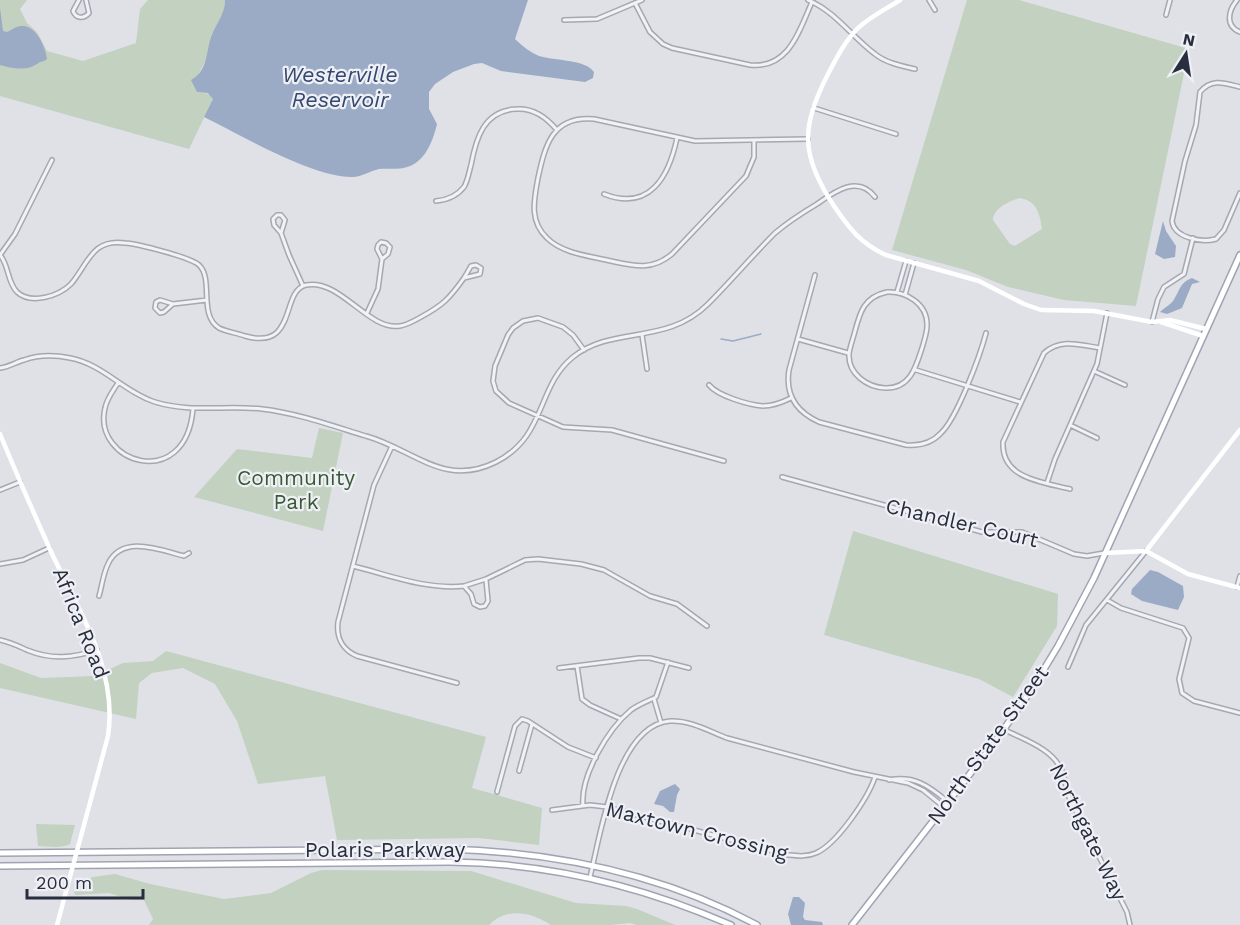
<svg xmlns="http://www.w3.org/2000/svg" width="1240" height="925" font-family="'Work Sans',sans-serif">
  <style>
    .green { fill: #c2d1c0; fill-rule: evenodd }
    .water { fill: #9babc6 }
    .lines { fill: none; stroke-linecap: round; stroke-linejoin: round }
    .stream { stroke: #9babc6; stroke-width: 1.5 }
    .street-casing { stroke: #a4a8b1; stroke-width: 6 }
    .primary-casing { stroke: #9fa4b3; stroke-width: 8 }
    .street { stroke: #f1f2f6; stroke-width: 3 }
    .secondary { stroke: #fff; stroke-width: 4.5 }
    .primary { stroke: #fff; stroke-width: 5 }
    .labels { text-anchor: middle; stroke-width: 4.5; stroke-linejoin: round; paint-order: stroke }
    .park-label { font-size: 21px; fill: #395936; stroke: #eef0f5 }
    .street-label { font-size: 21px; fill: #282e3e; stroke: #eef0f5 }
    .water-label { font-size: 22px; font-style: italic; fill: #344870; stroke: #eef0f5 }
  </style>
  <rect width="100%" height="100%" fill="#dfe1e7"/>
  <path class="green" d="M0 0H27L20 9 27 23 37 32 47 51 83 61 136 43 140 9 148 0H225L224 13 211 36 208 56 197 77V92L211 94 213 99 189 149 0 96Z
    M967 0H1019L1189 49 1136 306 1064 300 1008 287 966 270 892 250ZM1020 198C1037 201 1040 214 1042 229L1015 246 1010 244 993 220C993 209 1009 201 1020 198Z
    M319 428 343 433 323 531 194 497 237 449 312 458Z
    M853 531 1058 594 1057 626 1013 697 979 679 824 635Z
    M166 651 486 737 472 788 542 808 539 845 479 838 337 840 325 776 258 784 237 721 215 684 183 668 152 673 139 683 136 719 0 688V663L41 678 95 676 123 663 153 661Z
    M36 824 75 825 70 844C60 849 48 846 38 846Z
    M322 870 471 871 576 903 626 906 637 909 675 925H637L630 923 610 925H551C532 912 506 907 489 925H149L153 919 144 900H131L109 893 76 895 74 893 77 884 93 877 115 874 150 884 224 899 271 893 311 873Z"/>
  <path class="water" d="M225 0H528L515 39C522 46 530 52 539 56 555 61 585 59 594 72L593 78 585 82 501 71 482 63 474 64 453 72 435 84 429 92V109L437 124C433 141 425 162 407 167 398 170 388 168 379 169 370 171 361 177 353 177 313 178 241 135 204 117L213 99 208 93 197 92 191 80C208 71 206 52 211 37 216 23 225 15 225 0Z
    M0 8 3 31 7 32C12 30 16 26 21 26 36 24 46 48 47 59L44 61C38 62 37 65 31 67 22 70 9 68 0 65Z
    M1163 221 1166 231 1176 246 1175 257 1164 259 1155 254Z
    M1192 278 1200 282 1192 284 1182 308 1167 314 1160 312C1164 308 1170 305 1173 301 1180 291 1179 283 1192 278Z
    M1150 570 1158 572 1183 586 1184 597 1178 610 1142 601 1131 594 1132 589Z
    M675 784 680 789 677 795 674 812H670L663 806 654 804 660 791Z
    M793 897H799L805 903 803 917 805 920 822 922 823 925H791L788 914Z"/>
  <g class="lines">
    <path class="stream" d="M721 339 733 341 761 334"/>
    <defs>
      <path id="street" d="M79 0 73 11C76 19 84 19 89 13L86 0
        M808 0C835 11 852 37 875 54 886 63 902 66 915 69
        M929 0 935 10
        M1237 0C1228 11 1225 26 1240 32
        M635 3 650 32 663 44 672 48 750 65C789 69 799 31 812 2
        M1166 15 1170 0
        M564 20 597 19 642 0
        M1240 87C1224 83 1212 78 1200 92L1196 125 1185 161 1172 221C1174 238 1202 243 1216 239L1224 230 1240 193
        M814 108 896 134
        M754 140V157L746 176 672 254C652 271 634 266 611 261 591 256 563 254 547 238 529 221 534 200 538 178 545 146 552 115 594 119L695 141 808 139
        M604 194C650 212 669 176 677 138
        M436 201C447 200 457 196 464 187 468 180 469 172 471 165 476 138 484 110 517 109 533 108 547 118 557 130
        M277 215H281L285 220 281 233 274 225 273 219Z
        M281 233 289 255 303 286
        M381 242 386 243 390 247 388 254 382 259 377 249 378 245Z
        M0 255C9 265 7 282 17 292 31 305 59 296 71 284 88 264 92 238 125 243 138 244 190 257 199 265 214 279 198 315 219 328 227 332 237 333 245 336 298 351 280 291 306 285 340 278 368 331 400 326 407 325 414 321 421 317 443 305 449 299 464 278
        M0 255 15 234 52 160
        M476 265 481 268 480 274 464 278 471 266Z
        M815 275 789 370C785 395 797 412 819 422L906 445C919 446 932 443 941 433 957 418 980 356 986 333
        M887 292C906 291 928 304 927 326 927 333 924 341 922 348 916 367 910 389 885 388 867 387 848 374 849 354 850 346 853 339 855 331 860 312 864 297 887 292Z
        M897 292 906 261
        M905 295 914 263
        M160 300 173 304 164 312 160 313 155 308 156 302Z
        M173 304 207 300
        M367 313 378 289 382 259
        M1152 322 1158 299 1164 287 1184 274 1193 238
        M642 335 647 369
        M798 339 848 353
        M584 350 573 335 563 327 538 318 523 321 513 328 508 335 495 366 493 381 496 391 509 403 563 427 612 430 724 461
        M0 368C9 367 16 362 24 360 38 355 55 355 70 358 103 364 124 392 155 402 191 413 226 405 262 409 297 413 333 426 366 436 413 449 444 488 496 462 547 436 536 387 573 357 613 325 666 346 708 304 731 281 752 256 775 233 788 222 802 213 817 204 834 192 858 174 875 197
        M916 370 1020 402
        M1094 371 1125 385
        M118 383C113 391 107 398 105 408 92 463 186 493 193 409
        M709 385C718 396 749 405 763 406 773 406 783 402 791 398
        M1070 425 1097 438
        M392 446 374 485 338 622C336 638 343 650 357 656L457 683
        M782 477 982 532H1022L1074 554 1087 556 1104 553
        M1047 483 1055 459 1097 364 1107 313
        M1070 489C1043 482 1001 479 1003 442L1044 353C1061 338 1080 345 1100 348
        M0 490 20 482
        M0 564 23 560 49 548
        M353 566C389 575 426 590 464 586L471 594 474 604 480 607 485 606 488 601 486 580
        M464 586 486 579 525 560 538 559 581 564 604 570 650 596 677 604 707 626
        M1237 587 1240 576
        M99 596C102 586 103 574 108 564 122 534 160 550 184 556L189 553
        M1107 600 1121 608 1183 628 1189 638 1179 679 1182 693 1194 701 1240 713
        M0 640C10 642 18 646 27 650 51 660 73 658 97 650
        M577 666 582 699 590 705 621 719
        M1068 667 1086 625 1146 551
        M559 668 639 658H650L689 668
        M654 699 661 723
        M1005 730C1025 740 1053 749 1062 771 1065 779 1066 787 1068 795L1127 912 1130 925
        M519 771 532 724
        M889 780C914 775 929 786 947 801
        M497 792 515 726 522 719 528 721 568 747 596 758
        M583 806C580 776 608 729 631 710 639 704 648 701 656 697L668 662
        M552 810 590 805 607 807 788 855C798 856 807 857 816 853 837 844 868 798 875 777
        M590 877C600 837 616 725 670 721 690 720 709 731 727 738L854 772 908 783 923 790 944 807"/>
      <path id="primary" d="M0 853 447 849C554 852 662 874 757 925
        M0 866 450 862C547 863 642 886 731 925
        M852 925 994 743 1032 689 1058 646 1094 578 1240 255"/>
    </defs>
    <use href="#street" class="street-casing"/>
    <use href="#primary" class="primary-casing"/>
    <use href="#street" class="street"/>
    <path class="secondary" d="M900 0C886 9 870 17 858 28 845 41 837 57 828 74 801 127 800 155 834 206 849 228 861 244 886 255L979 281 1024 304 1041 310 1094 311 1152 322 1170 320 1206 329
      M1161 322 1203 336
      M0 434C17 475 35 516 53 556 80 612 118 671 108 736L57 925
      M1146 551 1240 430
      M1106 553 1146 551 1188 574 1240 588"/>
    <use href="#primary" class="primary"/>
  </g>
  <g class="labels">
    <g class="park-label">
      <text x="296" y="485">Community<tspan x="296" dy="24">Park</tspan></text>
    </g>
    <g class="street-label">
      <text transform="translate(962 523) rotate(13)" y="7">Chandler Court</text>
      <text transform="translate(81 623) rotate(68)" y="7">Africa Road</text>
      <text transform="translate(988 745) rotate(-54)" y="7">North State Street</text>
      <text transform="translate(697 831) rotate(14)" y="7">Maxtown Crossing</text>
      <text transform="translate(1088 832) rotate(64)" y="7">Northgate Way</text>
      <text x="385" y="857">Polaris Parkway</text>
    </g>
    <g class="water-label">
      <text x="340" y="82">Westerville<tspan x="340" dy="25">Reservoir</tspan></text>
    </g>
  </g>
  <g transform="translate(1186 54) rotate(12)" stroke="#eef0f5" stroke-width="4.5" paint-order="stroke">
  <path d="M0-4.5L10 22L0 15L-10 22Z" fill="#282e3e"/>
  <text y="-9" font-size="16" font-weight="bold" text-anchor="middle" fill="#282e3e">N</text>
  </g>
  <path d="M27 889v9h116v-9" fill="none" stroke="#282e3e" stroke-width="3"/>
  <text x="36" y="889" font-size="18" fill="#282e3e" stroke="#eef0f5" stroke-width="4.5" paint-order="stroke">200 m</text>
</svg>
